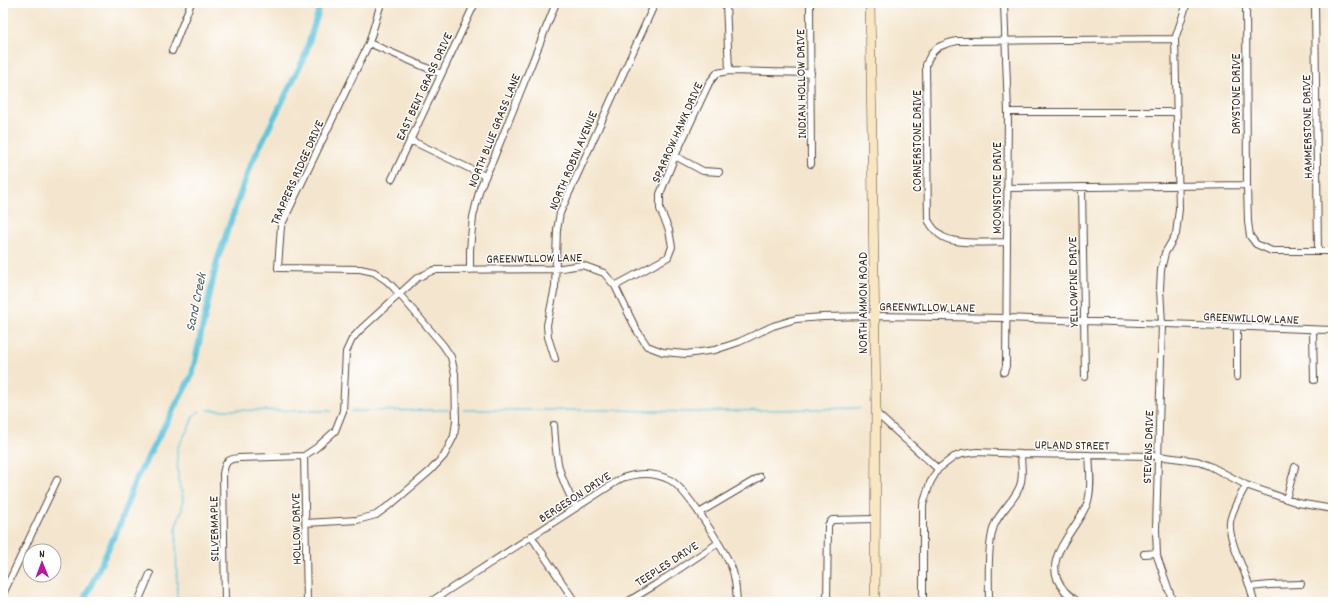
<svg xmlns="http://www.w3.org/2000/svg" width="1336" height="605" font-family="Dekko,sans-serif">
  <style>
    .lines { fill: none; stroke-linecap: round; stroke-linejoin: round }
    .stream { stroke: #60c6dd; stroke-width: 1.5 }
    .canal { stroke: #60c6dd; stroke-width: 6 }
    .minor-casing { stroke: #574638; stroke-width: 8 }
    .secondary-casing { stroke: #574638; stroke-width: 10 }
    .minor { stroke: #fff; stroke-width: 6 }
    .secondary { stroke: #f9e7c3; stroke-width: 9 }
    .labels { text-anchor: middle; stroke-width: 3; stroke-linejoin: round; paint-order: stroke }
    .street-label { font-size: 13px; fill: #3b2a1e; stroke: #fff }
    .water-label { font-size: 14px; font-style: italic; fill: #486161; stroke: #fff }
  </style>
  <rect width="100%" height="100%" fill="#fff"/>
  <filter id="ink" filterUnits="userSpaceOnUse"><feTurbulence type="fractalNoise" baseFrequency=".025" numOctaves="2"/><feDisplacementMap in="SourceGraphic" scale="8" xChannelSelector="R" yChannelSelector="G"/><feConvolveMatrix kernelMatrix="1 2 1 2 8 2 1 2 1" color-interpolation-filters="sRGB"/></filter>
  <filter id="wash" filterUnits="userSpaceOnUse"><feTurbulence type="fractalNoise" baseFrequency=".012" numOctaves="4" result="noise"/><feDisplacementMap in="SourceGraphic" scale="16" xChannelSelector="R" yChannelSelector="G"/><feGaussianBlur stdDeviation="0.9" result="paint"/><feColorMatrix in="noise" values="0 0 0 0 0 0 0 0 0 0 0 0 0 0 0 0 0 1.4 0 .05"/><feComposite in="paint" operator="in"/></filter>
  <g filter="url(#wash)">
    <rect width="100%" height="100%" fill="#f4e6ce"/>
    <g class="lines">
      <path class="stream" d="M208 410 331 411
        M464 410H616L685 412 860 408
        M352 411 448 410
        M177 602 176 526 182 510 183 497 178 480 177 449 191 423 193 416 200 411"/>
      <path class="canal" d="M83 602 120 524 135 481 192 375 217 261 249 168 304 58 321 3"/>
    </g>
  </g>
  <g filter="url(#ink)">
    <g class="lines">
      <defs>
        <path id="minor" d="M726 3 729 71
          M810 3 811 164
          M1246 3 1247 185 1248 222 1250 236 1256 244 1272 251H1333
          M1315 3 1318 251
          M369 43 441 74
          M172 51 191 3
          M1008 112H1176
          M410 140 485 176
          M675 156 703 171 719 172
          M392 179 475 3
          M1082 187 1085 377
          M1007 188 1247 185
          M1007 242C989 242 958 245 943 237 936 233 932 227 928 220L926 65C932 47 940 45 957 41L1175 39
          M470 270V250L473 217 480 188 493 160 556 3
          M615 286 668 257 672 247 669 230 660 209V194L675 156 709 83 717 73 729 71 811 73
          M1313 330 1314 380
          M555 359 548 337 547 325 555 287 557 230 560 213 655 3
          M1004 372 1006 366 1008 112 1004 3
          M1237 377V327
          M876 413 938 469
          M554 425C556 461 558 475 576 507
          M304 456 307 602
          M1246 485C1240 497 1232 509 1230 522 1228 540 1244 568 1249 585L1250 587 1270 585 1301 584
          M1286 499 1295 467
          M699 513 760 477
          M306 523 357 520 376 515 395 501 430 471 444 456 454 436 456 421 455 374 451 357 443 345 394 288 387 281 374 272 360 269 278 268 281 226 369 43 381 3
          M531 536 575 602
          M1144 554 1157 553
          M1250 587 1254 602
          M3 594 57 480
          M138 602 150 574
          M225 602 223 474C225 462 227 459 239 458L304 456 316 448 335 431 343 411 346 352 352 339 360 330 417 278 434 270 555 269 582 265 604 273 615 286 636 329 647 346 663 352 686 354 715 350 739 342 773 326 796 319 823 317 874 316 1006 318 1333 330
          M430 602 622 478C637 473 655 472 670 480 687 489 722 547 731 566 736 577 736 590 737 602
          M627 602 655 585 718 543
          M827 602 828 525 832 520 875 519
          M923 602V505L930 483 938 469 954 457 962 454 977 452 1021 454 1157 456 1197 461 1210 466 1246 485 1298 503 1333 509
          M989 602C989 580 987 546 994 526 1000 510 1018 498 1021 482 1023 473 1021 463 1021 454
          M1078 602C1073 598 1067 594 1064 590 1037 558 1079 530 1088 501 1092 487 1090 469 1089 455
          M1173 602 1157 556 1156 529 1162 324 1160 289 1161 270 1165 253 1176 234 1179 209 1175 39 1187 3"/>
        <path id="secondary" d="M870 3 876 408 875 602"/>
      </defs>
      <use href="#minor" class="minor-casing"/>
      <use href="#secondary" class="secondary-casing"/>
      <use href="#minor" class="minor"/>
      <use href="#secondary" class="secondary"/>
    </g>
  </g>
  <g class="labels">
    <g class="street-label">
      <text transform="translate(800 84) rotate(-91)" y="5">INDIAN HOLLOW DRIVE</text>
      <text transform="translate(423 86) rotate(-65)" y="5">EAST BENT GRASS DRIVE</text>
      <text transform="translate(1235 94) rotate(-90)" y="5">DRYSTONE DRIVE</text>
      <text transform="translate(1306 127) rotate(-91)" y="5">HAMMERSTONE DRIVE</text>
      <text transform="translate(493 130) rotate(-68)" y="5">NORTH BLUE GRASS LANE</text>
      <text transform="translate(676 132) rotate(-66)" y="5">SPARROW HAWK DRIVE</text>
      <text transform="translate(916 141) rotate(-90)" y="5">CORNERSTONE DRIVE</text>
      <text transform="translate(572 160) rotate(-67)" y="5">NORTH ROBIN AVENUE</text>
      <text transform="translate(296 172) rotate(-66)" y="5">TRAPPERS RIDGE DRIVE</text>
      <text transform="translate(996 188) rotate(-90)" y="5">MOONSTONE DRIVE</text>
      <text transform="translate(534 257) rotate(-1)" y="5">GREENWILLOW LANE</text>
      <text transform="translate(1072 282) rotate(-91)" y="5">YELLOWPINE DRIVE</text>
      <text transform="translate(862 303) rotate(-90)" y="5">NORTH AMMON ROAD</text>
      <text transform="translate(927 306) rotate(1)" y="5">GREENWILLOW LANE</text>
      <text transform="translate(1251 317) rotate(2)" y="5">GREENWILLOW LANE</text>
      <text transform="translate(1072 444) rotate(1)" y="5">UPLAND STREET</text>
      <text transform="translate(1147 447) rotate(-88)" y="5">STEVENS DRIVE</text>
      <text transform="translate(574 496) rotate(-33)" y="5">BERGESON DRIVE</text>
      <text transform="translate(213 529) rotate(-91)" y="5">SILVERMAPLE</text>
      <text transform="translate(295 529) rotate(-91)" y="5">HOLLOW DRIVE</text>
      <text transform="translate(666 563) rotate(-33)" y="5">TEEPLES DRIVE</text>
    </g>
    <g class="water-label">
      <text transform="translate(195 302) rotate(-78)" y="5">Sand Creek</text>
    </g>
  </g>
  <rect width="1336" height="605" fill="none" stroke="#fff" stroke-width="16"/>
  <g transform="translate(42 563) rotate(359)"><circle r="19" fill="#ffffff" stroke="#b1aaa5"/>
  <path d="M0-3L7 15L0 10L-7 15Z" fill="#b5179e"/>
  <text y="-6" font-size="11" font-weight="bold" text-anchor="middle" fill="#3b2a1e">N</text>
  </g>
</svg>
